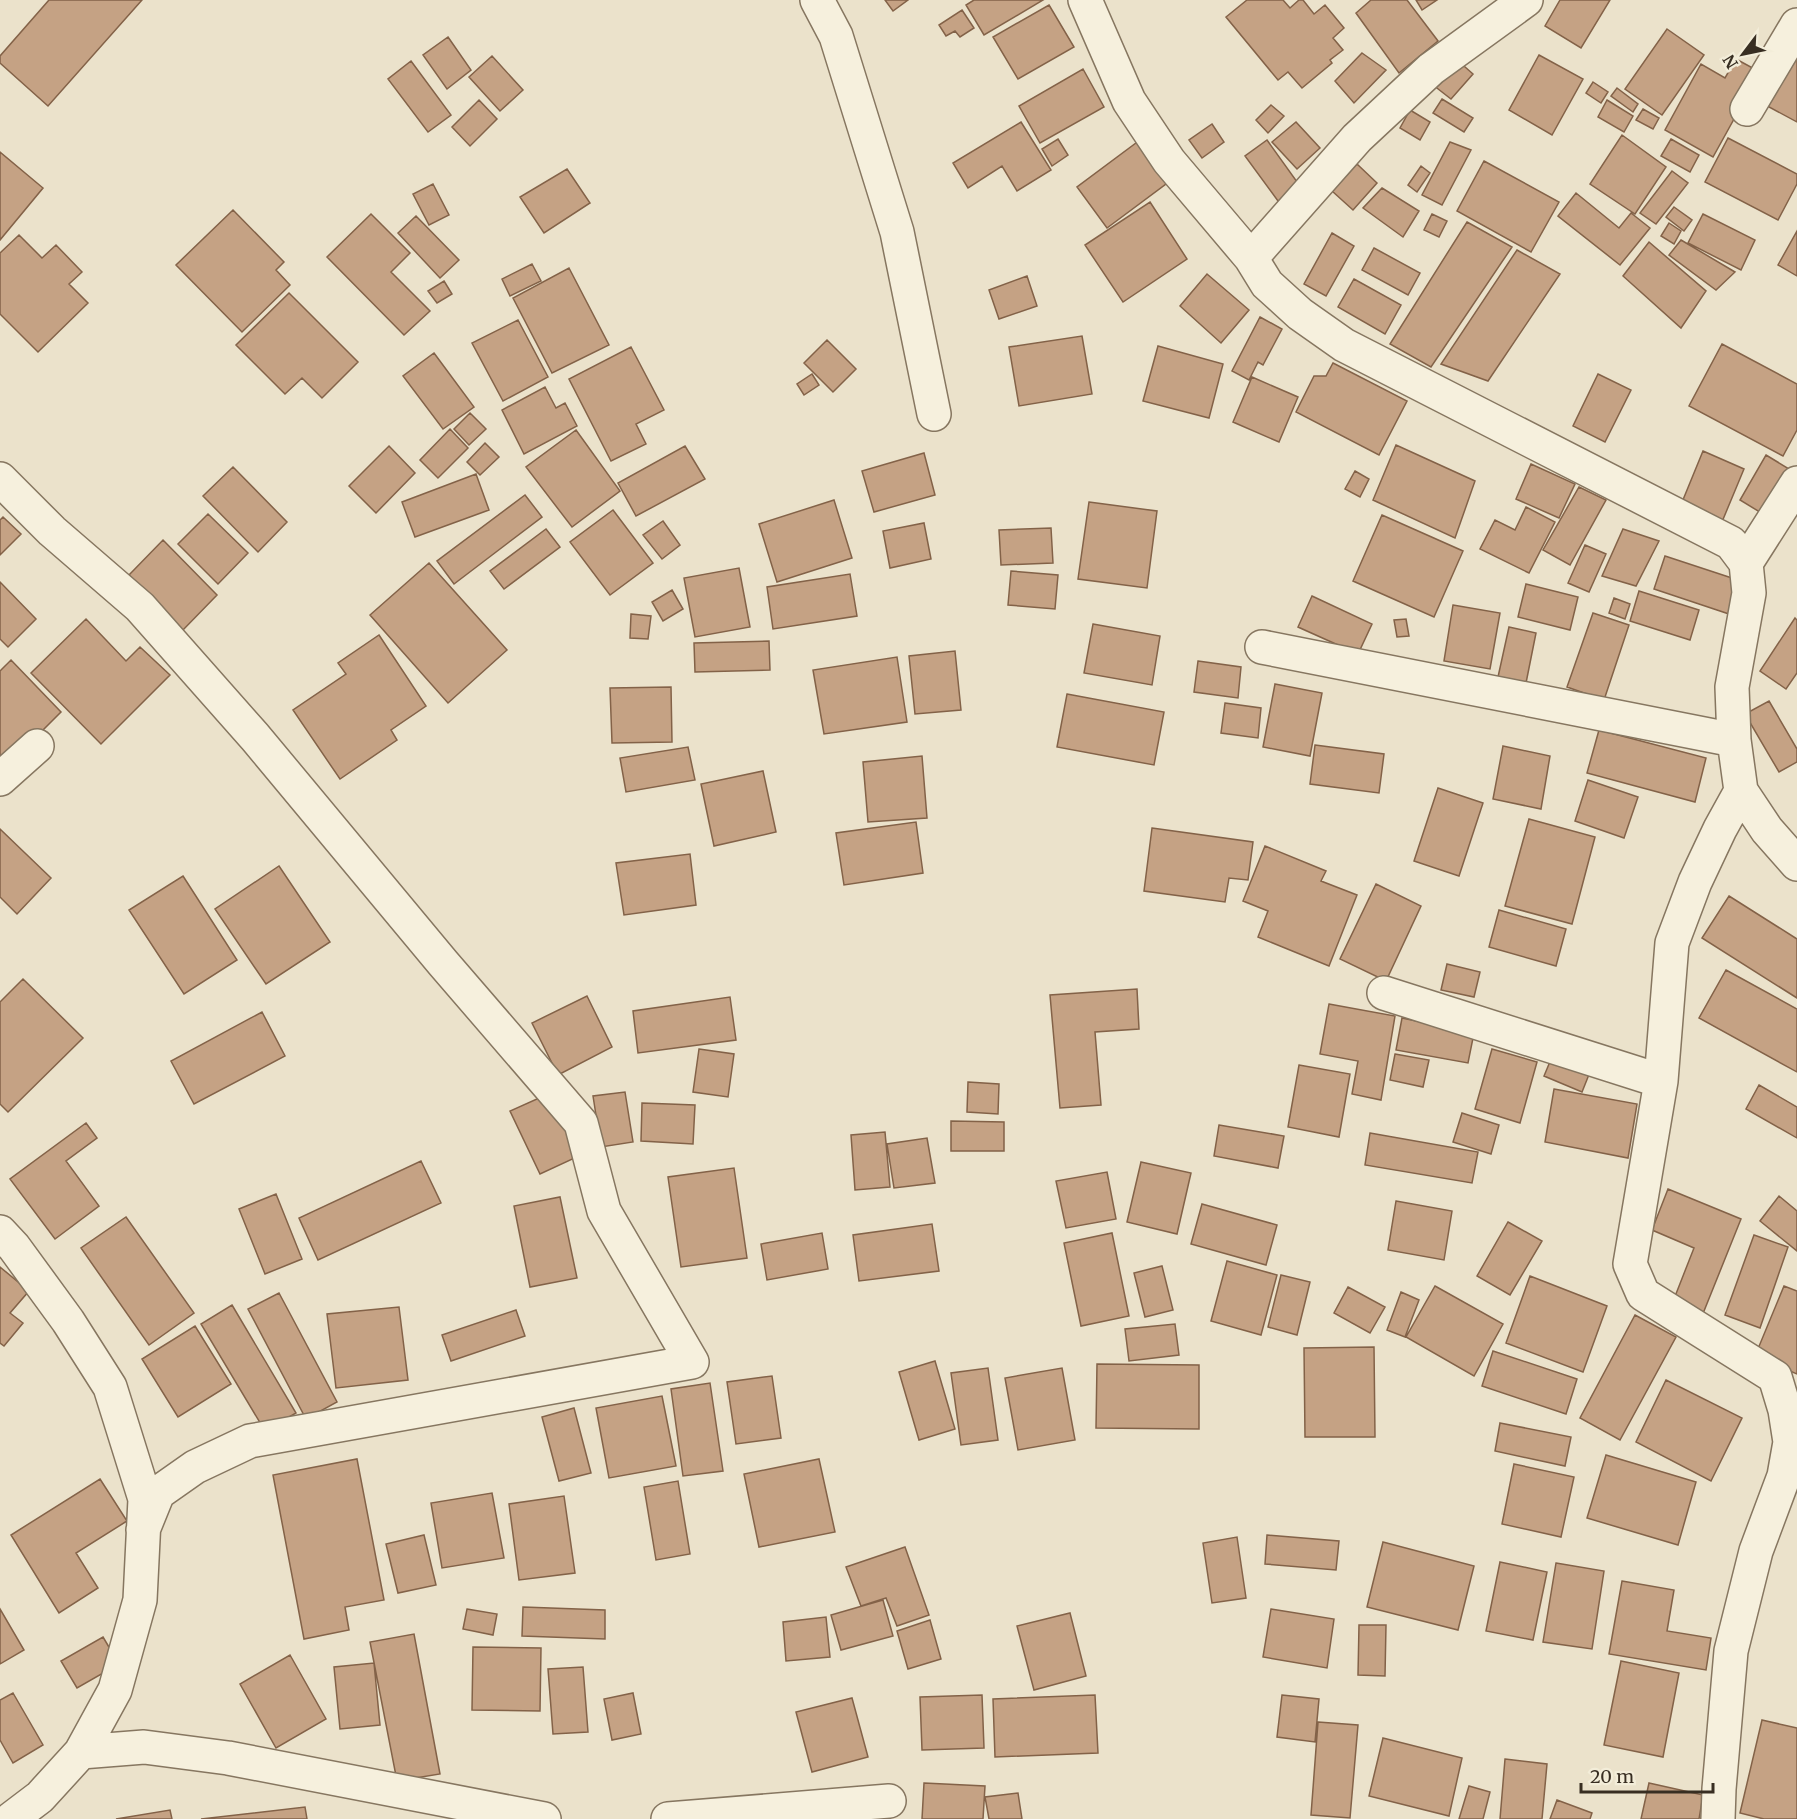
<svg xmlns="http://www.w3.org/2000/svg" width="1797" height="1819" font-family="Merriweather,serif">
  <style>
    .building { fill: #c5a284; stroke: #836248; stroke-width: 1.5 }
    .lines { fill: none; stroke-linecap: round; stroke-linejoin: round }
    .minor-casing { stroke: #867660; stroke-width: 36 }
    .minor { stroke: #f6f0dd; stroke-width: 33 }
  </style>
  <rect width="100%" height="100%" fill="#ebe2cb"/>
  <path class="building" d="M49 0H142L48 106 0 63V56Z
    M885 0H908L893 11Z
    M974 0H1043L984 35 966 5Z
    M1247 0H1283L1290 8 1299 0H1303L1314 14 1325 5 1344 28 1333 38 1343 50 1330 60 1332 63 1302 88 1288 72 1278 80 1226 17Z
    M1371 0H1407L1438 41 1399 73 1356 13Z
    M1416 0H1437L1422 10Z
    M1560 0H1610L1581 48 1545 26Z
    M1049 5 1074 47 1018 79 993 37Z
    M962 10 974 28 960 37 955 31 946 36 939 25Z
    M1667 29 1704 55 1662 115 1625 89Z
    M448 37 471 70 447 89 423 55Z
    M1362 53 1386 70 1354 103 1335 81Z
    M1539 55 1583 79 1552 135 1509 110Z
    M492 56 523 90 500 111 469 77Z
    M1797 56V122L1758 101Z
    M1456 59 1473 74 1451 99 1433 85Z
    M1736 59 1760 72 1713 157 1665 130 1701 64 1725 78Z
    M411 61 451 115 428 132 388 79Z
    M1083 69 1104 107 1040 143 1019 106Z
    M1593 82 1608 92 1601 103 1586 93Z
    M1617 88 1638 104 1633 112 1611 96Z
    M1442 99 1473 118 1464 132 1433 113Z
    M479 100 497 119 470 146 452 127Z
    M1607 100 1633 116 1624 132 1598 117Z
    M1271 105 1284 116 1268 133 1256 120Z
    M1643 109 1659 118 1653 129 1636 120Z
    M1410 110 1430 122 1420 140 1400 128Z
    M1021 122 1051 170 1017 191 1002 166 968 188 953 163Z
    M1296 122 1320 148 1297 169 1272 142Z
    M1212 124 1224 142 1202 158 1189 140Z
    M1622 135 1666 167 1635 214 1590 184Z
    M1144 137 1174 178 1107 228 1077 187Z
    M1728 138 1797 174V184L1778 220 1705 182Z
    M1058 139 1068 155 1052 166 1042 149Z
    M1671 139 1699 155 1690 172 1661 156Z
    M1267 140 1300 186 1278 201 1245 156Z
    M1450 142 1471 150 1442 205 1422 195Z
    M0 152 43 188 0 240Z
    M1484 161 1559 202 1531 252 1457 211Z
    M1357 164 1377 183 1353 210 1332 191Z
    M1421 166 1430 173 1417 192 1408 185Z
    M567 169 590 203 544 233 520 197Z
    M1672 171 1688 183 1656 224 1640 213Z
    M433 184 449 215 429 225 413 194Z
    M1382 188 1419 211 1403 237 1363 208Z
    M1576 193 1619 228 1631 213 1650 228 1620 265 1558 216Z
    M1150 202 1187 259 1123 302 1085 245Z
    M1674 207 1692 220 1684 231 1666 217Z
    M233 210 284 262 276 270 290 285 242 332 176 265Z
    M371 214 410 253 391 272 430 311 404 335 327 257Z
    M1432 214 1447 221 1439 237 1424 230Z
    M1703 214 1755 240 1741 270 1688 243Z
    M416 216 459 260 440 278 398 233Z
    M1467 222 1512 247 1431 367 1390 344Z
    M1669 223 1681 231 1674 244 1661 236Z
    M1797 231V276L1778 265Z
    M1332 233 1354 246 1326 296 1304 284Z
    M19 235 42 258 56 245 82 272 69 284 88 303 38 352 0 314V253Z
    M1681 240 1735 272 1716 290 1669 255Z
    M1649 242 1706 291 1681 328 1623 276Z
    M1374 248 1420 273 1408 295 1362 270Z
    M1517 250 1560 274 1488 381 1441 364Z
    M532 264 541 281 510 296 502 279Z
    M569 268 609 345 552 373 513 298Z
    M1207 274 1249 310 1221 343 1180 306Z
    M1027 276 1037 306 999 319 989 290Z
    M1354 279 1401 305 1385 334 1338 307Z
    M444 281 452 294 437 303 428 291Z
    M289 293 358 362 322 398 302 378 285 394 236 345Z
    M1260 317 1282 329 1263 365 1258 362 1249 380 1232 371Z
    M518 320 548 377 503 401 472 343Z
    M1082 336 1092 394 1019 406 1009 347Z
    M827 340 856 369 833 392 804 363Z
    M1722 344 1797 384V430L1783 456 1689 406Z
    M1158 346 1223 364 1209 418 1143 401Z
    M631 347 664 410 636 424 646 444 611 461 569 379Z
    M434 353 474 407 443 429 403 376Z
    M1333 363 1407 401 1379 455 1296 412 1314 376H1326Z
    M812 374 819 385 804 395 797 384Z
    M1598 374 1631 390 1605 442 1573 426Z
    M1252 377 1298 397 1279 442 1233 422Z
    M545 387 556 408 565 403 577 426 524 454 502 410Z
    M470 413 486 429 469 445 454 429Z
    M450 429 468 448 438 478 420 460Z
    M576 430 620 491 572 527 526 467Z
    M485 443 499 457 480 475 467 462Z
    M1396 445 1475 481 1455 538 1373 500Z
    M389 446 415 473 376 513 349 486Z
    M685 446 705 479 636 516 618 483Z
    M1703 451 1744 469 1719 529 1678 512Z
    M924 453 935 495 874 512 862 471Z
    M1766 455 1794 472 1768 517 1740 500Z
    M1531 464 1575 484 1559 518 1516 499Z
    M233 467 287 522 258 552 203 496Z
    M1355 471 1369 479 1360 497 1345 489Z
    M476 474 489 510 415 537 402 502Z
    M1579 487 1606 500 1570 565 1543 550Z
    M525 495 542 517 454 584 437 561Z
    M834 500 852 558 777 582 759 524Z
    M1089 502 1157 511 1147 588 1078 579Z
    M1526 507 1555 522 1529 573 1480 549 1495 520 1515 530Z
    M613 510 653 563 610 595 570 542Z
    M208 514 248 553 218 584 178 544Z
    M1382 515 1463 551 1434 617 1353 581Z
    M3 517 21 534 0 555V520Z
    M663 521 680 545 662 559 643 535Z
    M924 523 931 559 890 568 883 531Z
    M1051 528 1053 563 1001 565 999 530Z
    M546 529 560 547 504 589 490 571Z
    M1623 529 1659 541 1636 586 1602 576Z
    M163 540 217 595 183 630 129 575Z
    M1585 545 1606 554 1589 592 1568 583Z
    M1665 556 1741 581 1729 614 1654 589Z
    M429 563 507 650 448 703 370 615Z
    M739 568 750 627 695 637 684 578Z
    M1011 571 1058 575 1055 609 1008 605Z
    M850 574 857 616 773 629 767 587Z
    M0 582 36 619 8 647 0 639Z
    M1526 584 1578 597 1570 630 1518 617Z
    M672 590 683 609 663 621 652 602Z
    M1639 591 1699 610 1690 640 1630 621Z
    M1312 596 1372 624 1358 654 1298 627Z
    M1614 598 1630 604 1625 619 1609 613Z
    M1453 605 1500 613 1490 669 1444 661Z
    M1593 613 1629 625 1604 700 1567 687Z
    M631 614 651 616 648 639 630 638Z
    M1795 618 1797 620V673L1786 689 1760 671Z
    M86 619 126 661 140 647 170 675 101 744 31 673Z
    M1406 619 1409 636 1397 637 1394 620Z
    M1093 624 1160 636 1152 685 1084 673Z
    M1509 627 1536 633 1526 683 1498 677Z
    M379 635 426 706 391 730 397 740 340 779 293 710 346 674 338 663Z
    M769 641 770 670 695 672 694 643Z
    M955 651 961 710 915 714 909 656Z
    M897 657 907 722 824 734 813 670Z
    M11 660 61 712 4 769 0 765V671Z
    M1198 661 1241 667 1238 698 1194 692Z
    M1275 684 1322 693 1310 756 1263 747Z
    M671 687 672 742 612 743 610 688Z
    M1067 694 1164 712 1154 765 1057 747Z
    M1769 701 1797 749V762L1779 772 1745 714Z
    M1225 703 1261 708 1258 738 1221 733Z
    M1599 730 1706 758 1695 802 1587 773Z
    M1315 745 1384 754 1379 793 1310 784Z
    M1503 746 1550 756 1541 809 1493 799Z
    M688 747 695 780 626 792 620 758Z
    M922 756 927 818 868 822 863 762Z
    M763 771 776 832 714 846 701 784Z
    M1588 780 1638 797 1624 838 1575 821Z
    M1438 788 1483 803 1459 876 1414 861Z
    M1529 819 1595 837 1572 924 1505 906Z
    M916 822 923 873 844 885 836 833Z
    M1152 828 1253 842 1248 880 1229 878 1225 902 1144 891Z
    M0 829 51 878 17 914 0 897Z
    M1265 846 1326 871 1321 881 1357 895 1329 966 1258 937 1268 911 1243 901Z
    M690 854 696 905 624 915 616 863Z
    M279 866 330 942 266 984 215 909Z
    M183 876 237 960 184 994 129 910Z
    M1376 884 1421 906 1386 981 1340 959Z
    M1729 896 1797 939V998L1702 938Z
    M1499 910 1566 929 1556 966 1489 947Z
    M1447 964 1480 972 1474 997 1441 990Z
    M1726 970 1797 1009V1072L1699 1018Z
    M23 979 83 1038 8 1112 0 1104V1002Z
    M1137 989 1139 1029 1095 1032 1101 1105 1060 1108 1050 995Z
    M587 996 612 1047 558 1075 532 1023Z
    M730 997 736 1040 638 1053 633 1011Z
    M1329 1004 1395 1016 1381 1100 1352 1094 1358 1061 1320 1054Z
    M262 1012 285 1056 194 1104 171 1061Z
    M1402 1018 1474 1033 1468 1063 1396 1050Z
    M699 1049 734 1054 728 1097 693 1092Z
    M1492 1049 1537 1062 1520 1123 1475 1109Z
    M1554 1052 1592 1067 1582 1092 1544 1076Z
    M1395 1054 1429 1060 1423 1087 1390 1080Z
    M1299 1065 1350 1074 1339 1137 1288 1127Z
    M968 1082 999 1084 998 1114 967 1112Z
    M1759 1085 1797 1107V1138L1746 1109Z
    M1554 1089 1637 1104 1628 1158 1545 1142Z
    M625 1092 633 1142 601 1147 593 1096Z
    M548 1094 579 1156 540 1174 510 1111Z
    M642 1103 695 1105 693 1144 641 1141Z
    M1462 1113 1499 1125 1491 1154 1453 1142Z
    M951 1121 1004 1122V1151H951Z
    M86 1123 97 1138 66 1161 99 1206 55 1239 10 1179Z
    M1219 1125 1284 1136 1278 1168 1214 1156Z
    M885 1132 890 1187 855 1190 851 1135Z
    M1370 1133 1478 1152 1472 1183 1365 1165Z
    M927 1138 935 1183 894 1188 887 1144Z
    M421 1161 441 1203 318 1260 299 1218Z
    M1141 1162 1191 1173 1177 1234 1127 1222Z
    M734 1168 747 1258 681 1267 668 1177Z
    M1107 1172 1116 1219 1066 1228 1056 1181Z
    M1668 1189 1741 1219 1702 1316 1672 1304 1694 1248 1652 1230Z
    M276 1194 302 1259 265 1274 239 1209Z
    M1779 1196 1797 1211V1251L1760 1221Z
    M560 1197 577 1278 530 1287 514 1206Z
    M1396 1201 1452 1211 1444 1260 1388 1250Z
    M1202 1204 1277 1225 1266 1265 1191 1244Z
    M126 1217 194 1313 149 1345 81 1248Z
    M1508 1222 1542 1241 1510 1295 1477 1276Z
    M932 1224 939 1271 859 1281 853 1235Z
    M822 1233 828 1269 767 1280 761 1244Z
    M1112 1233 1129 1316 1081 1326 1064 1243Z
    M1754 1235 1788 1247 1760 1328 1725 1315Z
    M1227 1261 1277 1275 1261 1335 1211 1321Z
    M1162 1266 1173 1310 1145 1317 1134 1273Z
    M0 1267 29 1291 10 1313 23 1323 4 1346 0 1343Z
    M1281 1275 1310 1282 1297 1335 1268 1327Z
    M1530 1276 1607 1306 1583 1372 1506 1343Z
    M1435 1286 1503 1324 1474 1376 1406 1337Z
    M1784 1286 1797 1291V1374L1755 1356Z
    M1348 1287 1385 1307 1370 1333 1334 1313Z
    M1401 1292 1419 1300 1405 1337 1387 1330Z
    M279 1293 337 1402 306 1419 248 1309Z
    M232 1305 296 1413 265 1431 201 1324Z
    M399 1307 408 1380 336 1388 327 1314Z
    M516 1310 525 1336 451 1361 442 1335Z
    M1635 1315 1676 1337 1620 1440 1580 1418Z
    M1175 1324 1179 1355 1129 1361 1125 1329Z
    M195 1326 231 1384 178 1417 142 1359Z
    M1374 1347 1375 1437H1305L1304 1348Z
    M1493 1351 1577 1379 1566 1414 1482 1386Z
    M935 1361 955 1429 919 1440 899 1372Z
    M1097 1364 1199 1365V1429L1096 1428Z
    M988 1368 998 1440 961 1445 951 1373Z
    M1062 1368 1075 1440 1018 1450 1005 1378Z
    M772 1376 781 1438 736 1444 727 1382Z
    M1666 1380 1742 1418 1711 1481 1636 1442Z
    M710 1383 723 1471 683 1476 671 1389Z
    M662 1396 676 1466 609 1478 596 1408Z
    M574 1408 591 1473 559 1481 542 1417Z
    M1500 1423 1571 1437 1565 1466 1495 1451Z
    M1606 1455 1696 1482 1678 1545 1587 1518Z
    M357 1459 384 1600 345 1607 349 1630 304 1639 273 1475Z
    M819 1459 835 1532 759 1547 744 1474Z
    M1514 1464 1574 1477 1561 1537 1502 1524Z
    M100 1479 127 1521 76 1553 98 1588 59 1613 11 1535Z
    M678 1481 690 1554 656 1560 644 1487Z
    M492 1493 504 1558 442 1568 431 1503Z
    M564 1496 575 1573 519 1580 509 1504Z
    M424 1535 436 1585 398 1593 386 1544Z
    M1267 1535 1339 1541 1336 1570 1265 1564Z
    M1237 1537 1246 1598 1212 1603 1203 1543Z
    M1383 1542 1474 1566 1458 1630 1367 1607Z
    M905 1547 929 1615 897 1626 886 1598 861 1606 846 1567Z
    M1500 1562 1547 1572 1533 1640 1486 1631Z
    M1556 1563 1604 1571 1592 1649 1543 1642Z
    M1622 1581 1674 1590 1667 1631 1711 1638 1706 1670 1609 1654Z
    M883 1600 893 1636 841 1650 831 1615Z
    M523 1607 605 1610V1639L522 1636Z
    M0 1609 24 1650 0 1664Z
    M467 1609 497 1614 493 1635 463 1629Z
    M1271 1609 1334 1619 1327 1668 1263 1657Z
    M1070 1613 1086 1676 1034 1690 1017 1626Z
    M826 1617 830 1657 786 1661 783 1622Z
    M930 1620 941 1659 908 1669 897 1631Z
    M1359 1625H1386L1385 1676 1358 1675Z
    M414 1634 440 1774 397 1781 370 1642Z
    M103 1637 119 1664 77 1688 61 1661Z
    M473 1647 541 1648 540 1711 472 1710Z
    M290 1655 326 1719 276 1748 240 1684Z
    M1621 1661 1679 1673 1663 1757 1604 1745Z
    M374 1663 380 1725 340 1729 334 1667Z
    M583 1667 588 1732 553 1734 548 1669Z
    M13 1693 43 1745 13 1763 0 1740V1700Z
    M633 1693 641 1734 612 1740 604 1699Z
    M982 1695 984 1748 922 1750 920 1697Z
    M1095 1695 1098 1753 995 1757 993 1699Z
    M1282 1695 1319 1699 1315 1742 1277 1737Z
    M852 1698 868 1757 812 1772 796 1712Z
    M1762 1720 1797 1728V1819H1764L1740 1813Z
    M1318 1722 1358 1725 1350 1818 1311 1815Z
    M1383 1738 1462 1758 1449 1816 1369 1796Z
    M1505 1759 1547 1764 1542 1819H1500Z
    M924 1783 985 1786 983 1819H922Z
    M1649 1783 1703 1795 1699 1819H1641Z
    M1469 1786 1490 1792 1483 1819H1459Z
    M1018 1793 1022 1819H989L985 1797Z
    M1557 1800 1592 1813 1590 1819H1550Z
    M305 1807 307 1819H201Z
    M170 1810 172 1819H116Z"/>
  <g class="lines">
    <defs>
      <path id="minor" d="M817 0 836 36 897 232 934 414
        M1085 0 1129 101 1169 161 1251 258 1267 284 1300 314 1344 345 1731 543 1746 563 1749 593 1732 687 1734 740 1741 791 1767 830 1797 864
        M1747 109 1797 25
        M1251 258 1357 138 1431 69 1526 0
        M0 479 52 531 140 607 255 737 443 963 581 1123 604 1211 692 1362 250 1441 195 1467 158 1493 143 1530
        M1746 563 1797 483
        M1262 647 1734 740
        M0 779 37 746
        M1384 993 1661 1081
        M0 1232 14 1247 68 1321 110 1387 145 1499 140 1600 115 1690 81 1752 40 1797 11 1819
        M81 1752 144 1747 228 1758 544 1819
        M668 1819 889 1801
        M1718 1819 1719 1789 1731 1651 1756 1551 1784 1476 1790 1442 1785 1410 1775 1377 1643 1294 1630 1264 1661 1081 1672 943 1695 882 1720 829 1741 791"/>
    </defs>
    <use href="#minor" class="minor-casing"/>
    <use href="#minor" class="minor"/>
  </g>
  <g transform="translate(1743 54) rotate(238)" stroke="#f3edd9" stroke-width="4.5" paint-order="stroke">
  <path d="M0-4.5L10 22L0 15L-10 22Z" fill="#382e22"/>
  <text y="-9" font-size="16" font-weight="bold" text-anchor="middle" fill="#382e22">N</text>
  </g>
  <path d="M1581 1783v9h132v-9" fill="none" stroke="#382e22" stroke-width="3"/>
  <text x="1590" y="1783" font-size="18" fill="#382e22" stroke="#f3edd9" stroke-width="4.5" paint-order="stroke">20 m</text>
</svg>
